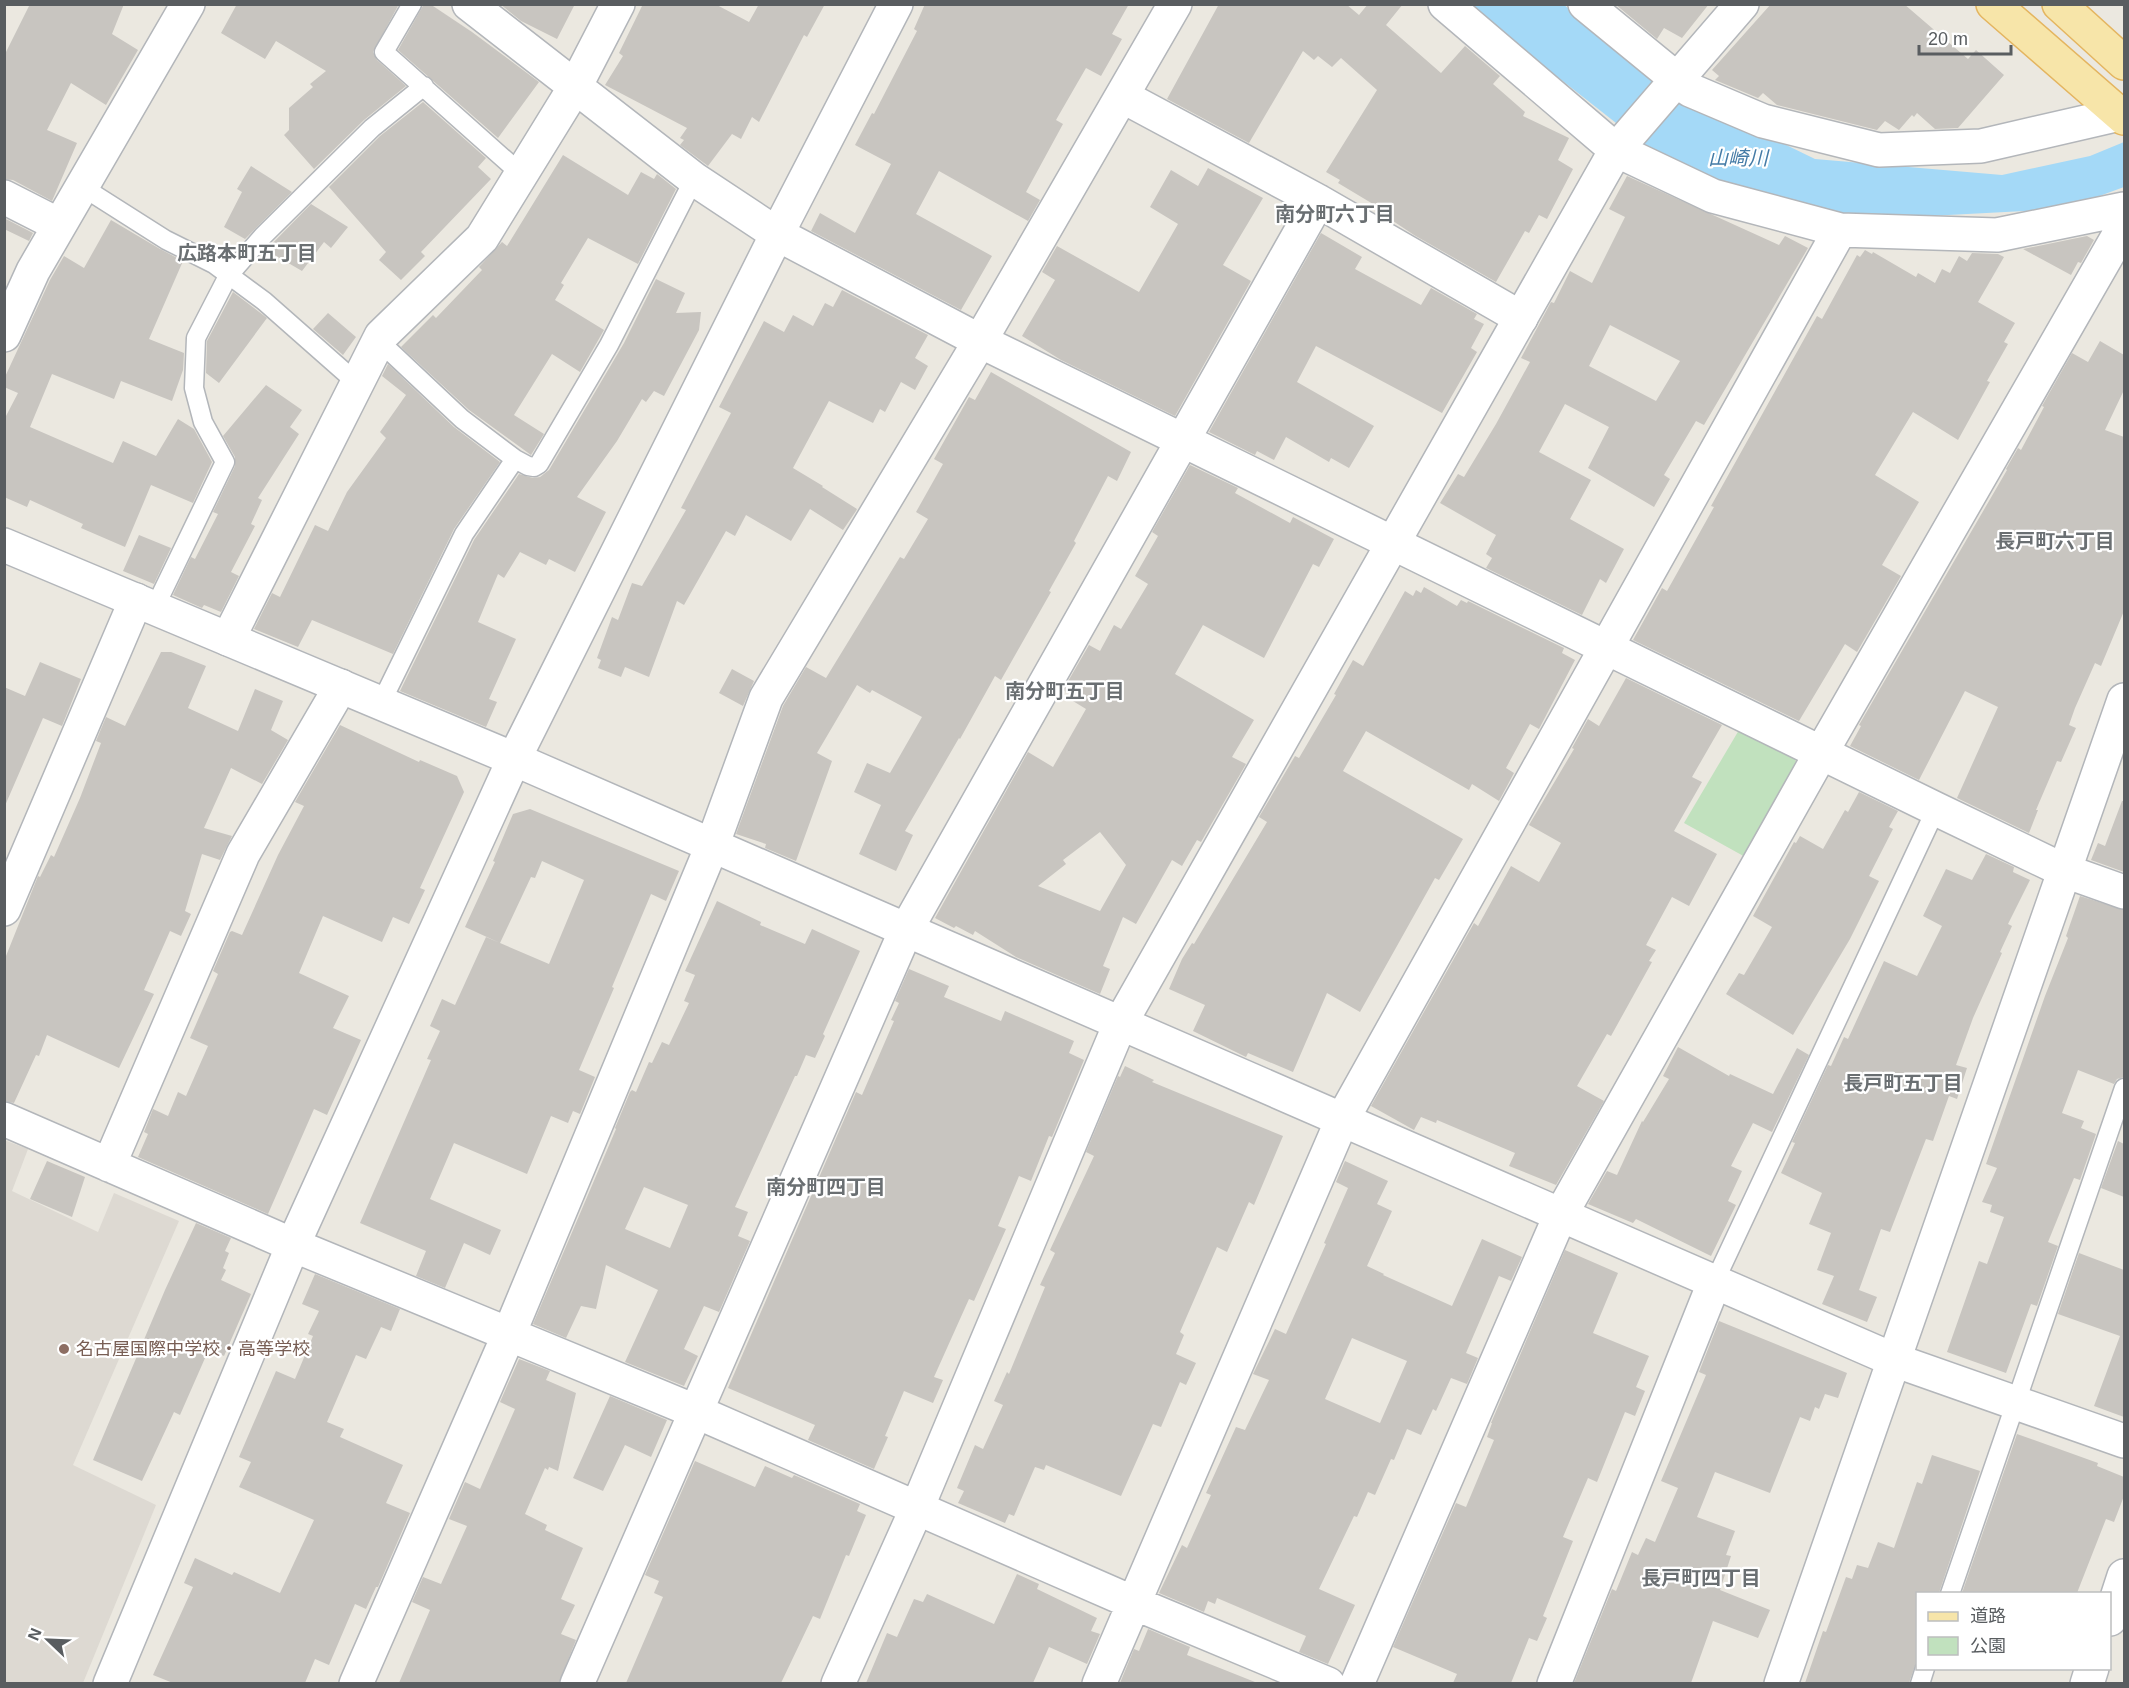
<svg xmlns="http://www.w3.org/2000/svg" width="2129" height="1688" font-family="Arial,'Noto Sans JP',sans-serif">
  <style>
    .education { fill: #ddd9d2 }
    .green { fill: #c1e1be }
    .water { fill: #a4d9f7 }
    .building { fill: #c8c5c0; fill-rule: evenodd }
    .lines { fill: none; stroke-linecap: round; stroke-linejoin: round }
    .service-casing { stroke: #b3b6ba; stroke-width: 21 }
    .minor-casing { stroke: #b3b6ba; stroke-width: 36 }
    .tertiary-casing { stroke: #b3b6ba; stroke-width: 36 }
    .primary-casing { stroke: #e4b560; stroke-width: 36 }
    .service { stroke: #fff; stroke-width: 18 }
    .minor { stroke: #fff; stroke-width: 33 }
    .tertiary { stroke: #fff; stroke-width: 33 }
    .primary { stroke: #f7e5a9; stroke-width: 33 }
    .education-dot { fill: #8d6e63; stroke: #fff; stroke-width: 2 }
    .labels { text-anchor: middle; stroke-width: 4.5; stroke-linejoin: round; paint-order: stroke }
    .education-label { font-size: 18px; fill: #785e54; stroke: #fff; text-anchor: start }
    .water-label { font-size: 20px; font-style: italic; fill: #447ba6; stroke: #fff }
    .neighbourhood-label { font-size: 20px; font-weight: bold; fill: #6a6f72; stroke: #fff }
  </style>
  <rect width="100%" height="100%" fill="#ebe8e0"/>
  <path class="education" d="M4 1140 28 1149 12 1191 98 1232 114 1193 179 1221 73 1465 156 1505 83 1683H5Z"/>
  <path class="green" d="M1739 730 1794 756 1799 770 1747 858 1684 823Z"/>
  <path class="water" d="M1466 5H1564L1683 95 1815 159 2002 175 2090 156 2124 142V187L2064 209 1853 220 1730 190 1644 145Z"/>
  <path class="building" d="M30 4H124L112 34 138 50 106 105 71 83 47 130 77 143 52 201 13 180 4 179V56Z
    M237 4H399L373 52 377 60 406 86 364 120 314 169 284 135 289 130V108L313 87 310 84 326 71 276 41 265 59 221 33Z
    M424 4H430L472 32 539 82 498 138 398 50Z
    M500 4H575L557 39 521 21Z
    M643 4H715L749 22 759 4H825L807 37 804 35 759 122 752 117 741 139 732 134 708 166 680 145 684 140 680 138 687 128 605 85 623 56 619 53Z
    M925 4H1129L1112 34 1122 39 1101 76 1086 68 1056 120 1063 124 1026 192 1040 200 1028 221 939 171 916 214 992 256 961 310 811 231 820 213 855 233 891 164 855 145 872 113 874 114 917 31 914 29Z
    M1219 4H1346L1359 15 1368 4H1403L1386 25 1441 73 1465 46 1500 76 1493 84 1525 112 1523 116 1569 138 1558 160 1573 169 1547 219 1539 215 1529 233 1525 231 1496 282 1414 235 1372 207 1373 204 1338 183 1340 180 1326 172 1377 90 1341 58 1332 67 1318 56 1314 60 1303 51 1249 143 1167 99Z
    M1615 4H1709L1682 38 1664 28 1657 39Z
    M1771 4H1904L1968 59 1976 50 2004 75 1958 128 1935 129 1917 113 1914 117 1912 115 1899 130 1885 121 1877 130 1777 105 1763 93 1758 98 1715 80 1719 76 1712 70Z
    M423 102 486 158 478 167 491 179 421 252 425 256 401 280 379 260 386 252 329 187 380 136Z
    M563 155 628 195 641 172 654 179 657 174 676 189 638 264 588 238 561 283 564 285 555 300 604 330 580 372 552 354 514 415 544 434 531 455 469 410 401 347 433 315 436 318 482 270 479 267 502 242 507 246Z
    M251 166 292 192 245 239 224 227 242 192 237 189Z
    M1208 168 1263 198 1223 265 1251 281 1175 416 1061 360 1022 336 1055 280 1042 272 1057 246 1139 292 1178 224 1150 207 1171 170 1198 186Z
    M1627 176 1779 245 1785 236 1808 248 1704 425 1696 421 1664 475 1670 479 1654 507 1588 468 1609 427 1565 404 1539 452 1591 480 1570 519 1624 549 1606 583 1600 579 1582 615 1486 568 1492 558 1486 554 1496 535 1440 503 1458 474 1464 477 1496 424 1530 362 1521 358 1551 302 1554 303 1570 271 1592 283 1625 217 1609 209ZM1610 325 1680 361 1656 401 1589 366Z
    M311 204 348 227 331 248 324 242 302 271 266 250Z
    M4 218 33 233 29 241 4 229Z
    M111 220 160 249 183 261 149 339 184 353 183 370 172 401 121 381 114 399 52 374 30 427 113 463 123 441 156 456 178 419 194 429 212 462 193 503 151 485 125 547 81 528 83 524 30 500 27 507 4 497V415L6 416 18 393 4 387V379L50 280 64 256 84 268Z
    M1321 233 1362 257 1355 269 1421 305 1431 288 1477 314 1474 319 1484 324 1471 348 1477 352 1442 413 1316 346 1297 382 1374 426 1349 468 1331 458 1329 462 1286 437 1274 460 1257 451 1255 455 1209 432Z
    M2087 236 2094 240 2081 263 2078 262 2071 275 2023 249Z
    M1865 250 1872 254 1873 252 1916 277 1918 273 1935 283 1942 269 1950 273 1959 256 1967 261 1972 253 1998 254 2004 257 1978 302 2015 323 2004 342 2008 344 1987 381 1990 382 1958 440 1913 412 1875 475 1919 502 1882 565 1901 576 1857 652 1845 644 1799 721 1633 640 1662 588 1667 591 1714 507 1711 506 1817 316 1822 319 1857 255 1860 257Z
    M656 279 685 293 676 313 701 312 699 330 664 396 654 391 646 402 642 399 617 441 577 497 606 512 575 572 549 559 546 565 520 552 504 578 498 574 478 622 516 639 489 699 497 702 486 727 400 691 474 540 519 474 533 478 540 477 549 470 624 343Z
    M842 290 928 335 915 358 928 366 915 390 901 382 885 412 880 409 873 423 829 401 793 468 823 486 822 487 857 509 856 511 843 530 810 509 791 541 746 515 735 536 726 531 684 605 677 601 649 677 625 667 621 677 598 668 601 660 597 658 612 617 618 620 632 583 642 586 686 510 681 508 731 413 719 407 764 321 784 332 793 315 813 326 825 303 833 307Z
    M233 292 267 318 219 383 206 373 207 341Z
    M328 313 356 337 343 355 313 329Z
    M2100 341 2124 355V390L2105 430 2124 437V611L2101 666 2095 663 2075 708 2069 725 2076 728 2061 762 2057 761 2036 810H2038L2029 833 1957 798 1998 707 1965 691 1919 780 1850 746 1861 726 1859 725 2007 470 2006 469 2018 448 2021 450 2044 407 2042 406 2072 353 2088 362Z
    M388 364 454 427 500 462 454 529 393 654 312 620 298 647 254 629 272 593 280 597 315 525 328 531 347 492 386 438 380 432 406 395 382 376Z
    M991 372 1131 452 1117 481 1108 476 1074 541 1076 543 1049 591 1051 592 1001 680 995 676 960 739 959 738 905 831 913 835 896 871 859 854 881 805 854 792 867 763 890 773 922 717 872 690 870 693 857 685 817 753 832 761 796 861 765 848 766 844 736 834 783 706 806 667 826 678 900 557 904 559 928 519 916 512 943 464 934 459 969 397 975 400Z
    M266 385 302 410 290 427 299 434 258 498 262 500 251 524 255 526 231 572 239 576 221 612 204 605 202 608 173 595 191 557 195 559 218 514 213 512 235 466V457L223 436Z
    M1190 465 1238 488 1235 493 1290 523 1293 517 1334 539 1319 567 1313 564 1264 658 1203 625 1175 674 1254 720 1232 757 1246 764 1201 842 1197 840 1182 866 1172 860 1136 924 1123 917 1103 966 1110 969 1100 994 1016 957 975 931 973 935 956 926 954 928 935 918 1028 752 1053 767 1086 709 1068 698 1070 694 1063 690 1089 645 1100 651 1114 625 1121 629 1148 584 1135 576 1158 536 1152 532ZM1100 832 1126 865 1100 911 1038 886 1066 864 1063 860Z
    M139 535 171 548 154 584 123 571Z
    M1424 587 1457 606 1461 600 1467 603 1468 601 1564 648 1562 653 1575 660 1539 729 1530 724 1506 768 1514 773 1499 801 1472 784 1469 790 1366 731 1343 771 1463 839 1439 880 1435 878 1360 1012 1327 993 1293 1072 1248 1053 1246 1057 1193 1031 1205 1005 1169 989 1182 959 1192 943 1194 944 1267 822 1259 817 1295 756 1299 758 1336 695 1334 694 1353 660 1363 666 1405 591 1413 596 1416 590 1421 593Z
    M161 652H171L206 666 188 708 238 731 255 689 283 701 271 730 288 740 262 784 231 768 204 828 232 836 220 860 202 854 185 911 191 914 181 936 170 931 144 990 154 994 119 1068 47 1035 39 1056 36 1055 14 1103 4 1101V961L38 876 40 877 51 855 54 857 80 798 101 743 96 741 106 717 125 726Z
    M40 662 81 679 62 726 43 718 4 808V687L25 696Z
    M732 669 754 681 743 706 719 693Z
    M1626 678 1722 725 1692 777 1702 782 1674 831 1717 854 1689 906 1672 897 1646 945 1656 950 1649 961 1652 962 1611 1036 1607 1034 1577 1086 1604 1101 1556 1185 1509 1166 1515 1153 1437 1120 1436 1123 1421 1117 1414 1130 1371 1106 1474 923 1478 926 1511 866 1539 882 1561 843 1529 825 1574 749 1572 748 1588 719 1599 726Z
    M340 725 419 762 420 760 457 776 464 792 420 888 425 890 409 924 393 917 382 942 323 916 299 973 349 996 333 1028 361 1040 327 1115 314 1109 268 1214 138 1157 148 1134 144 1132 153 1109 168 1116 178 1092 186 1096 208 1046 190 1038 218 974 213 971 230 932 232 931 242 935 278 855 304 806 295 802Z
    M1859 792 1898 811 1889 827 1893 829 1869 876 1879 881 1850 939 1793 1035 1726 994 1739 973 1744 975 1772 927 1753 916 1794 842 1796 843 1800 836 1823 849 1845 810 1848 812Z
    M2122 801H2124V872L2091 860 2098 843 2105 846Z
    M530 809 679 871 666 901 651 894 612 987 614 988 579 1070 595 1077 580 1114 573 1111 568 1123 551 1116 527 1174 454 1143 430 1199 501 1230 490 1255 464 1243 445 1288 416 1276 426 1251 360 1223 431 1060 427 1059 440 1031 430 1026 442 999 455 1005 486 937 549 964 584 880 542 861 535 878 531 877 500 943 465 927 495 862 493 861 513 814Z
    M1986 854 2014 867 2013 872 2030 880 2008 924 2012 926 2000 952 2002 953 1973 1018 1956 1065 1967 1068 1957 1099 1949 1096 1933 1141 1926 1139 1890 1232 1881 1229 1859 1290 1877 1297 1867 1322 1822 1304 1834 1276 1817 1270 1831 1233 1809 1224 1822 1193 1781 1173 1795 1143 1792 1142 1828 1065 1831 1066 1844 1037 1848 1039 1884 961 1917 976 1942 926 1923 916 1946 869 1972 880Z
    M2080 896 2124 910V1077L2117 1079 2114 1084 2078 1070 2062 1113 2084 1121 2081 1128 2096 1134 2080 1180 2074 1178 2048 1242 2058 1246 2037 1306 2031 1304 2006 1373 1947 1352 1979 1261 1987 1264 2004 1217 1990 1212 1992 1205 1982 1202 1997 1168 1986 1164 2045 996 2068 938 2066 936Z
    M717 901 761 922 760 925 805 944 812 929 860 951 823 1034 825 1036 815 1058 806 1055 797 1076H795L735 1207 748 1212 738 1236 750 1241 719 1312 704 1306 684 1349 698 1356 684 1386 625 1362 658 1290 606 1265 596 1309 581 1306 566 1338 533 1324 616 1129 615 1128 630 1092 632 1090 636 1092 649 1062 652 1063 662 1042 669 1045 689 1003 684 1001 695 975 685 971ZM644 1187 688 1205 670 1248 625 1229Z
    M909 969 949 986 944 997 1001 1021 1005 1011 1074 1041 1069 1053 1084 1060 1052 1137 1049 1136 1031 1181 1019 1176 998 1226 1006 1229 974 1301 969 1299 934 1377 943 1380 933 1403 904 1391 885 1436 888 1437 874 1469 808 1440 815 1425 728 1388 856 1092 862 1095 894 1021 891 1020 899 1003 895 1001Z
    M1678 1047 1729 1076 1730 1074 1773 1094 1797 1048 1809 1055 1772 1132 1753 1123 1731 1166 1742 1171 1728 1201 1736 1205 1711 1256 1636 1219 1633 1223 1588 1204 1607 1171 1617 1175 1642 1121 1643 1122 1669 1079 1663 1076Z
    M1125 1066 1154 1080 1152 1082 1283 1136 1254 1205 1249 1202 1227 1252 1217 1247 1180 1332 1184 1335 1176 1354 1196 1363 1186 1385 1180 1382 1161 1427 1153 1424 1121 1496 1046 1465 1044 1470 1035 1467 1014 1516 1009 1514 1005 1523 958 1503 964 1491 957 1488 975 1445 983 1449 1003 1405 994 1401 1007 1372 1009 1374 1045 1287 1040 1285 1055 1253 1050 1250 1094 1156 1086 1152 1118 1076 1120 1077Z
    M2118 1141 2124 1144V1197L2101 1188Z
    M47 1161 85 1177 72 1217 30 1199Z
    M1345 1161 1388 1181 1377 1204 1392 1211 1367 1266 1384 1274 1383 1275 1452 1306 1482 1239 1522 1257 1511 1281 1499 1276 1466 1353 1478 1358 1467 1384 1451 1378 1436 1411 1433 1409 1421 1435 1407 1429 1394 1460 1391 1459 1375 1495 1368 1492 1357 1517 1354 1516 1319 1589 1355 1605 1328 1664 1299 1652 1306 1636 1217 1598 1215 1604 1208 1601 1204 1612 1159 1593 1182 1545 1187 1548 1211 1495 1206 1493 1236 1427 1245 1430 1269 1380 1253 1374 1275 1329 1286 1334 1326 1244 1324 1243 1348 1188 1336 1182ZM1352 1338 1407 1361 1380 1423 1325 1399Z
    M196 1223 231 1238 225 1251 229 1253 223 1268 226 1270 221 1280 251 1294 224 1356 209 1349 180 1415 174 1412 142 1481 93 1460 165 1290Z
    M1565 1250 1618 1273 1593 1333 1649 1356 1636 1387 1645 1391 1635 1416 1625 1412 1597 1482 1588 1478 1563 1537 1573 1541 1543 1616 1547 1618 1537 1641 1529 1638 1511 1683H1453L1457 1674 1393 1647 1456 1503 1466 1507 1494 1440 1487 1437 1492 1423H1491Z
    M2079 1253 2124 1270V1417L2094 1406 2120 1336 2058 1314Z
    M315 1274 400 1309 391 1331 381 1327 366 1359 356 1355 327 1422 344 1429 340 1437 403 1465 386 1503 410 1513 378 1587H376L366 1609 355 1604 329 1665 315 1659 305 1683H173L153 1675 193 1587 184 1583 195 1558 232 1575 234 1572 280 1593 314 1520 239 1487 251 1462 239 1457 276 1371 295 1379 313 1336 308 1334 319 1311 302 1304Z
    M1719 1321 1847 1373 1838 1398 1825 1394 1819 1409 1815 1407 1810 1421 1800 1417 1770 1493 1715 1472 1697 1517 1735 1531 1726 1555 1731 1556 1720 1590 1770 1610 1758 1638 1713 1621 1691 1683H1574L1612 1589 1616 1591 1632 1552 1638 1555 1646 1538 1655 1542 1678 1488 1661 1481 1706 1375 1699 1372Z
    M519 1359 550 1371 546 1380 576 1393 558 1471 549 1467 548 1470 545 1468 525 1514 547 1525 545 1530 583 1548 561 1599 575 1605 561 1634 576 1640 559 1683H399L430 1610 412 1602 423 1577 441 1584 467 1526 449 1519 465 1482 480 1489 515 1409 500 1402Z
    M610 1396 667 1420 651 1457 625 1445 603 1491 573 1478Z
    M2017 1434 2098 1463 2097 1466 2124 1477V1496L2114 1522 2106 1519 2077 1593H1962Z
    M1932 1455 1980 1471 1939 1593H1917V1660L1909 1683H1805L1823 1631 1826 1632 1846 1577 1852 1579 1857 1565 1868 1568 1878 1542 1894 1548 1917 1482 1922 1484Z
    M695 1461 755 1487 765 1466 792 1478 794 1475 860 1504 857 1511 866 1515 849 1556 846 1555 820 1619 813 1616 781 1683H626L663 1597 654 1593 659 1581 645 1575Z
    M1017 1574 1039 1584 1037 1589 1097 1618 1091 1631 1100 1634 1087 1664 1049 1647 1033 1683H866L887 1633 897 1637 914 1599 923 1602 927 1594 994 1624Z
    M1148 1629 1190 1647 1187 1655 1255 1682 1254 1683H1120L1134 1649 1139 1651Z"/>
  <g class="lines">
    <defs>
      <path id="service" d="M412 4 384 52 521 174
        M81 186 166 240 214 264 264 301 357 383
        M378 340 462 419 515 459 528 466 534 467 539 464 609 345 694 179
        M155 607 225 462 203 422 194 388 196 338 228 276 263 236 372 128 424 86
        M381 703 464 534 515 459
        M1714 1283 1936 809
        M1950 1594 2124 1088
        M1920 1684 1925 1668"/>
      <path id="minor" d="M469 4 694 179 777 234 980 341 1936 809 2065 871 2124 892
        M1445 4 1616 150 1713 196 1840 230 1997 235 2124 209
        M1585 4 1690 90 1763 121 1879 150 1981 146 2120 114
        M1122 96 1318 201 1521 318
        M4 197 59 225
        M4 335 33 271 188 4
        M228 639 381 336 482 238 575 87 618 4
        M4 909 136 600
        M4 1119 293 1245 697 1412 1134 1603 1328 1684
        M109 1165 243 854 341 686
        M2110 1619 2124 1576
        M356 1684 509 1334 712 846 766 698 980 341 1175 4
        M577 1684 906 930 1318 201
        M1099 1684 1342 1120 1840 230
        M1357 1684 1560 1216 1821 753 2124 226
        M1554 1684 1714 1283
        M2087 1684 2092 1668"/>
      <path id="tertiary" d="M4 545 514 759 1894 1360 2124 1441
        M110 1684 293 1245 514 759 777 234 896 4
        M838 1684 917 1508 1120 1024 1616 150 1742 4
        M1781 1684 2124 700"/>
      <path id="primary" d="M1993 4 2124 118
        M2059 4 2124 63"/>
    </defs>
    <use href="#service" class="service-casing"/>
    <use href="#minor" class="minor-casing"/>
    <use href="#tertiary" class="tertiary-casing"/>
    <use href="#primary" class="primary-casing"/>
    <use href="#service" class="service"/>
    <use href="#minor" class="minor"/>
    <use href="#tertiary" class="tertiary"/>
    <use href="#primary" class="primary"/>
  </g>
  <circle class="education-dot" cx="64" cy="1349" r="6"/>
  <g class="labels">
    <g class="education-label">
      <text x="76" y="1355">名古屋国際中学校・高等学校</text>
    </g>
    <g class="water-label">
      <text x="1738" y="165">山崎川</text>
    </g>
    <g class="neighbourhood-label">
      <text x="1335" y="221">南分町六丁目</text>
      <text x="247" y="260">広路本町五丁目</text>
      <text x="2055" y="548">長戸町六丁目</text>
      <text x="1065" y="698">南分町五丁目</text>
      <text x="1903" y="1090">長戸町五丁目</text>
      <text x="826" y="1194">南分町四丁目</text>
      <text x="1701" y="1585">長戸町四丁目</text>
    </g>
  </g>
  <rect width="2129" height="1688" fill="none" stroke="#595d60" stroke-width="12"/>
  <rect x="1916" y="1592" width="195" height="78" fill="#ffffff" stroke="#bdbebf" stroke-width="1.5"/>
  <rect x="1928" y="1612" width="30" height="9" fill="#f7e5a9" stroke="#bdbebf" stroke-width="1.5"/>
  <text x="1970" y="1622" font-size="18" fill="#595d60">道路</text>
  <rect x="1928" y="1637" width="30" height="18" fill="#c1e1be" stroke="#bdbebf" stroke-width="1.5"/>
  <text x="1970" y="1652" font-size="18" fill="#595d60">公園</text>
  <g transform="translate(48 1640) rotate(293)" stroke="#ffffff" stroke-width="4.5" paint-order="stroke">
  <path d="M0-4.5L10 22L0 15L-10 22Z" fill="#595d60"/>
  <text y="-9" font-size="16" font-weight="bold" text-anchor="middle" fill="#595d60">N</text>
  </g>
  <path d="M1919 45v9h92v-9" fill="none" stroke="#595d60" stroke-width="3"/>
  <text x="1928" y="45" font-size="18" fill="#595d60" stroke="#ffffff" stroke-width="4.5" paint-order="stroke">20 m</text>
</svg>
